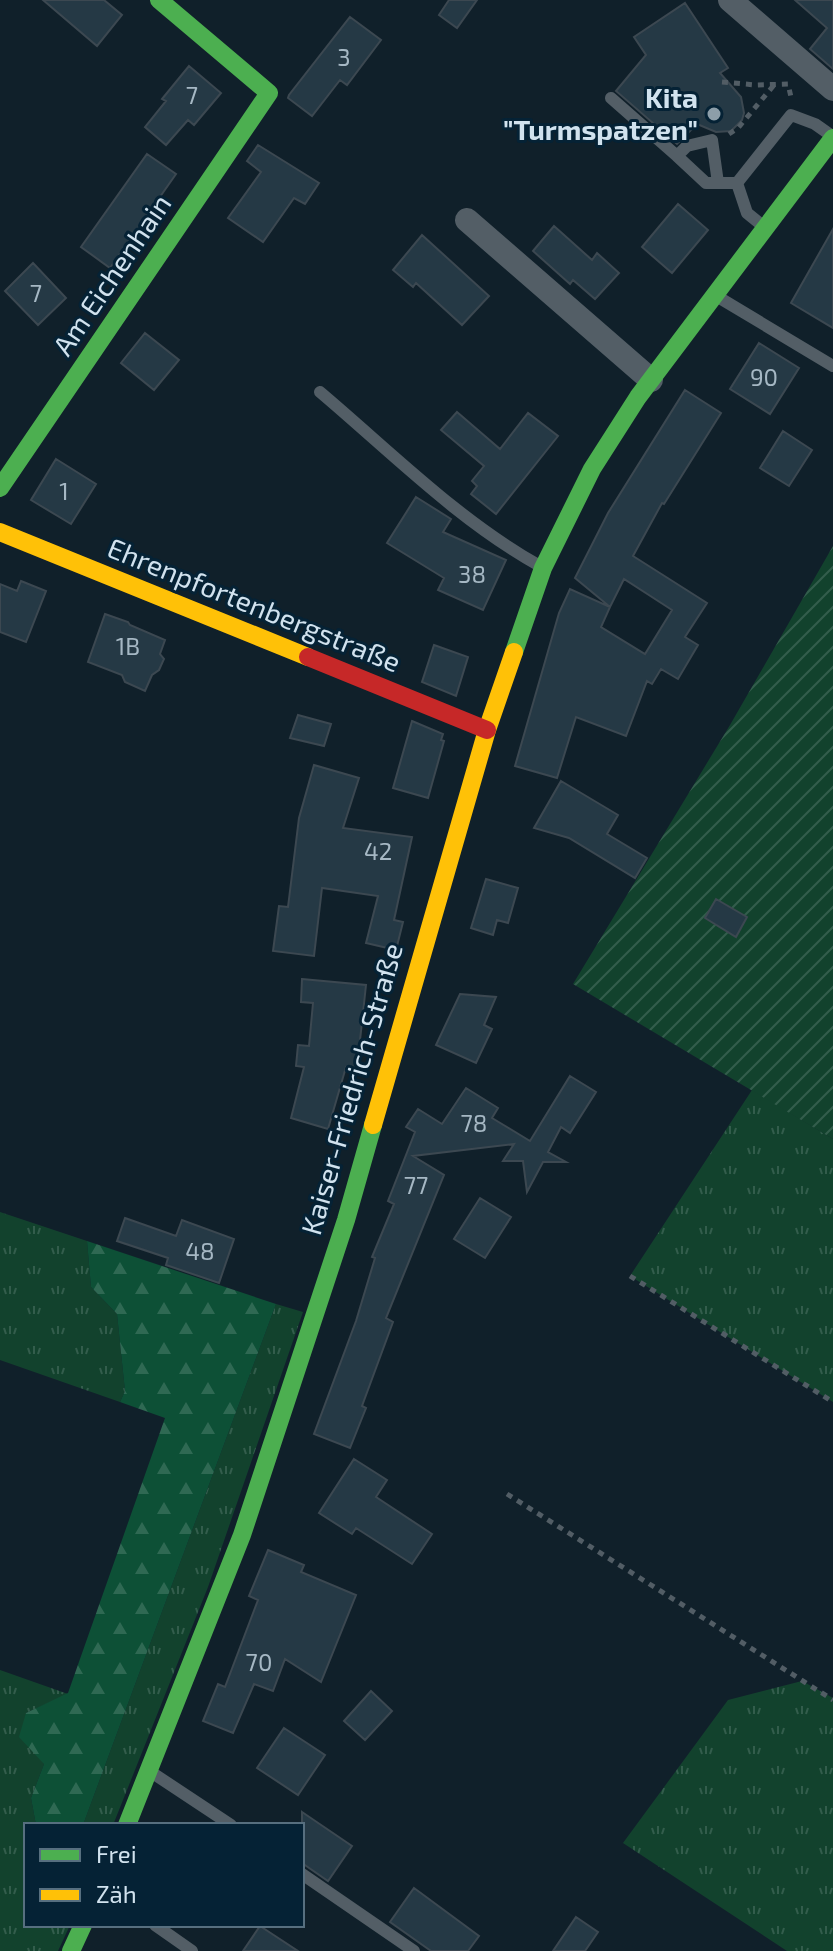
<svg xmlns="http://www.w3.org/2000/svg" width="833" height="1951" font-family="'Exo 2',sans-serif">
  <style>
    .grass { fill: url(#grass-tufts) }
    .forest { fill: url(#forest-firs) }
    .garden { fill: url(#garden-furrows) }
    .building { fill: #253945; stroke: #3c4851; stroke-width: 2 }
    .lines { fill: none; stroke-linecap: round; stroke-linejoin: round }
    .path { stroke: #525d65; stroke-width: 5; stroke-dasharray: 6 6; stroke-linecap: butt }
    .lane { stroke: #535e66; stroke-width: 12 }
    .street { stroke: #535e66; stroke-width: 24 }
    .fast { stroke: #4caf50; stroke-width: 18 }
    .slow { stroke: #ffc107; stroke-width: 18 }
    .jam { stroke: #c62828; stroke-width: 18 }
    .poi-dot { fill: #8d9ea9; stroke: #052235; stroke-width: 3 }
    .labels { text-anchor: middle; stroke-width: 6; stroke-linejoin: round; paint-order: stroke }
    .number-label { font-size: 24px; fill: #a6b8c4 }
    .poi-label { font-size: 28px; font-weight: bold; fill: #d1e2ee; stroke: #052235; text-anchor: end }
    .street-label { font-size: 28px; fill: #d1e2ee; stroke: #052235 }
  </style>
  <defs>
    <pattern id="grass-tufts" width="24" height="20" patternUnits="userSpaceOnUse" patternTransform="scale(2)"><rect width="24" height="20" fill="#12422d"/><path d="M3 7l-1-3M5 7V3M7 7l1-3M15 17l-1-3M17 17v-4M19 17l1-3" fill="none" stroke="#335d4c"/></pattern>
    <pattern id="forest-firs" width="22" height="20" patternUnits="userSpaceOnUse" patternTransform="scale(2)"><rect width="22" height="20" fill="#0d5036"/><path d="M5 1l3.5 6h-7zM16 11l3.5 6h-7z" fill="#2f6953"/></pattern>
    <pattern id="garden-furrows" width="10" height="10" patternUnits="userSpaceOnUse" patternTransform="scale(2)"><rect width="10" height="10" fill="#12422d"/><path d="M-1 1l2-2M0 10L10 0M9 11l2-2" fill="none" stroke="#335d4c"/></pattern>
  </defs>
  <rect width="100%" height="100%" fill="#10202a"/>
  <path class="grass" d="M752 1090 833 1139V1402L630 1276Z
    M0 1212 87 1241 91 1287 117 1314 125 1391 120 1402 0 1360Z
    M276 1304 303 1312 208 1587 113 1825H83Z
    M0 1670 68 1694 26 1713 44 1764 31 1798 36 1825H26V1925H70L58 1951H0Z
    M802 1681 833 1698V1951H787L623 1843 728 1700Z"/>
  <path class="forest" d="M87 1241 276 1304 83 1825H36L31 1798 44 1764 19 1737 26 1713 68 1693 165 1418 120 1402 125 1391 117 1314 91 1287Z"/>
  <path class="garden" d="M833 546V1139L573 984 730 725Z"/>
  <path class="building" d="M43 0H104L122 15 97 46Z
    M449 0H477L457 28 439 15Z
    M795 0H833V69L810 49 827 28Z
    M685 3 728 68 720 73 741 97 744 113 742 120 731 131 716 132 697 124 677 144 616 91 646 55 634 37Z
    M350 17 381 40 347 85 340 80 312 116 288 98 289 95Z
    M189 66 221 93 194 125 188 120 166 145 145 127 166 101 162 99Z
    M258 145 319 183 305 204 294 198 263 242 228 218 261 172 247 161Z
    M147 154 176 174 110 268 81 247Z
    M678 204 708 230 672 273 642 247Z
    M554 226 592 260 597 253 619 273 595 299 573 280 570 284 533 251Z
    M833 229V328L791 303Z
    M422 235 489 296 462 325 416 283 413 287 393 270Z
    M33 263 66 298 38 325 5 291Z
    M145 333 179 360 154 390 121 363Z
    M759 343 799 368 770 414 730 389Z
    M685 390 721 413 664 504 662 503 633 556 707 603 685 637 698 645 678 679 661 669 652 684 647 681 626 736 576 717 557 778 515 766 559 613 570 589 610 607 601 627 645 654 672 610 624 579 610 607 575 578 608 513Z
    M457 412 500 449 528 413 558 436 496 514 471 494 477 486 472 481 484 466 441 430Z
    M783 431 812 450 789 486 760 468Z
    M56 459 96 484 71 524 31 500Z
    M416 497 451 519 443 532 506 560 483 610 438 590 444 578 387 543Z
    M21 581 46 591 26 642 0 632V584L17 591Z
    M105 614 128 622 130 625 165 640 160 654 164 659 159 670 152 675 145 691 125 682 122 675 88 662Z
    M434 645 468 657 456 696 422 682Z
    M298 715 331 724 324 746 290 738Z
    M412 721 443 734 441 740 444 741 428 798 393 788Z
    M314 765 359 778 343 828 412 837 394 920 403 922 396 950 366 943 378 896 322 888 314 956 273 951 279 906 288 907 299 818Z
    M561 781 618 815 607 834 647 858 635 878 569 838 534 828Z
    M486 879 518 888 508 923 497 920 493 935 471 928Z
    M716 899 747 917 736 937 705 918Z
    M302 979 366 985 357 1068 346 1067 328 1129 291 1118 304 1067 296 1066 298 1045 309 1046 313 1003 301 1002Z
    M460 994 496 997 484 1025 492 1029 476 1063 436 1045Z
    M570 1076 596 1092 570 1133 561 1127 548 1152 566 1162H543L527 1192 523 1161H503L514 1144 413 1156 444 1175 386 1318 393 1322 362 1406 366 1408 350 1448 314 1434 356 1321 375 1258 372 1257 394 1204 388 1201 415 1132 406 1127 418 1109 442 1124 466 1088 498 1108 492 1118 530 1141Z
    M480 1198 511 1217 485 1258 454 1239Z
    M125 1218 176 1236 182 1220 234 1239 219 1283 166 1265 168 1258 117 1241Z
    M354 1459 387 1480 376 1497 432 1534 412 1564 356 1528 352 1534 319 1513Z
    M268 1550 304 1565 301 1572 356 1595 321 1682 285 1659 273 1691 254 1684 233 1733 203 1721 218 1684 225 1687 258 1600 249 1596Z
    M371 1691 392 1711 365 1740 344 1721Z
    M284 1728 325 1755 298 1795 257 1768Z
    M302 1812 352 1846 328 1881 302 1863Z
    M414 1888 479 1936 468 1951H431L390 1922Z
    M576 1917 598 1932 585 1951H553Z
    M260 1926 298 1951H243Z"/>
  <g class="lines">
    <path class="path" d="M722 82 756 85 788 84 791 97
      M729 134 738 128 774 85
      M630 1276 833 1402
      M507 1494 833 1700"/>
    <path class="lane" d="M611 98 677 156
      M718 183H706L677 156 687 146 712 140 718 183H737
      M763 226 747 213 737 183 791 115 815 124 832 136
      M718 297 833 366
      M320 392C391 452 459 521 540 566
      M151 1772 231 1825
      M302 1874 414 1951
      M155 1925 192 1951"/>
    <path class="street" d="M730 0 833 89
      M467 220 651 380"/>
    <path class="fast" d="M0 488 269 93 159 0
      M514 652 543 568 592 469 638 397 833 138
      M127 1825 242 1535 346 1220 373 1125
      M71 1951 83 1925"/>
    <path class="slow" d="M0 532 308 657
      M373 1125 487 730 514 652"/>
    <path class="jam" d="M308 657 487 730"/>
  </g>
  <circle class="poi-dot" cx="714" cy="114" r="8"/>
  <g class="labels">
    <g class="number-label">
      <text x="344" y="66">3</text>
      <text x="192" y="104">7</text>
      <text x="36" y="302">7</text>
      <text x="764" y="386">90</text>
      <text x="64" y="500">1</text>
      <text x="472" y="583">38</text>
      <text x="128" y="655">1B</text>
      <text x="378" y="860">42</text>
      <text x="474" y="1132">78</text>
      <text x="416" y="1194">77</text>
      <text x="200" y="1260">48</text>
      <text x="259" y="1671">70</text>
    </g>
    <g class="poi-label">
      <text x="698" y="108">Kita<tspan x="698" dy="32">"Turmspatzen"</tspan></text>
    </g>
    <g class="street-label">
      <text transform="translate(112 275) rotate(-56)" y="10">Am Eichenhain</text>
      <text transform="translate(254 605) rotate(22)" y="10">Ehrenpfortenbergstraße</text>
      <text transform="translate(352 1089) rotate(-74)" y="10">Kaiser-Friedrich-Straße</text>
    </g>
  </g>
  <rect x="24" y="1823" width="280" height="104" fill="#052235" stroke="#576f7f" stroke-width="2"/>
  <rect x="40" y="1849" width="40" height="12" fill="#4caf50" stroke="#576f7f" stroke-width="2"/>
  <text x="96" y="1863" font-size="24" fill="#d1e2ee">Frei</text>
  <rect x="40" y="1889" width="40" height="12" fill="#ffc107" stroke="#576f7f" stroke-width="2"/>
  <text x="96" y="1903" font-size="24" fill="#d1e2ee">Zäh</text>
</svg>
